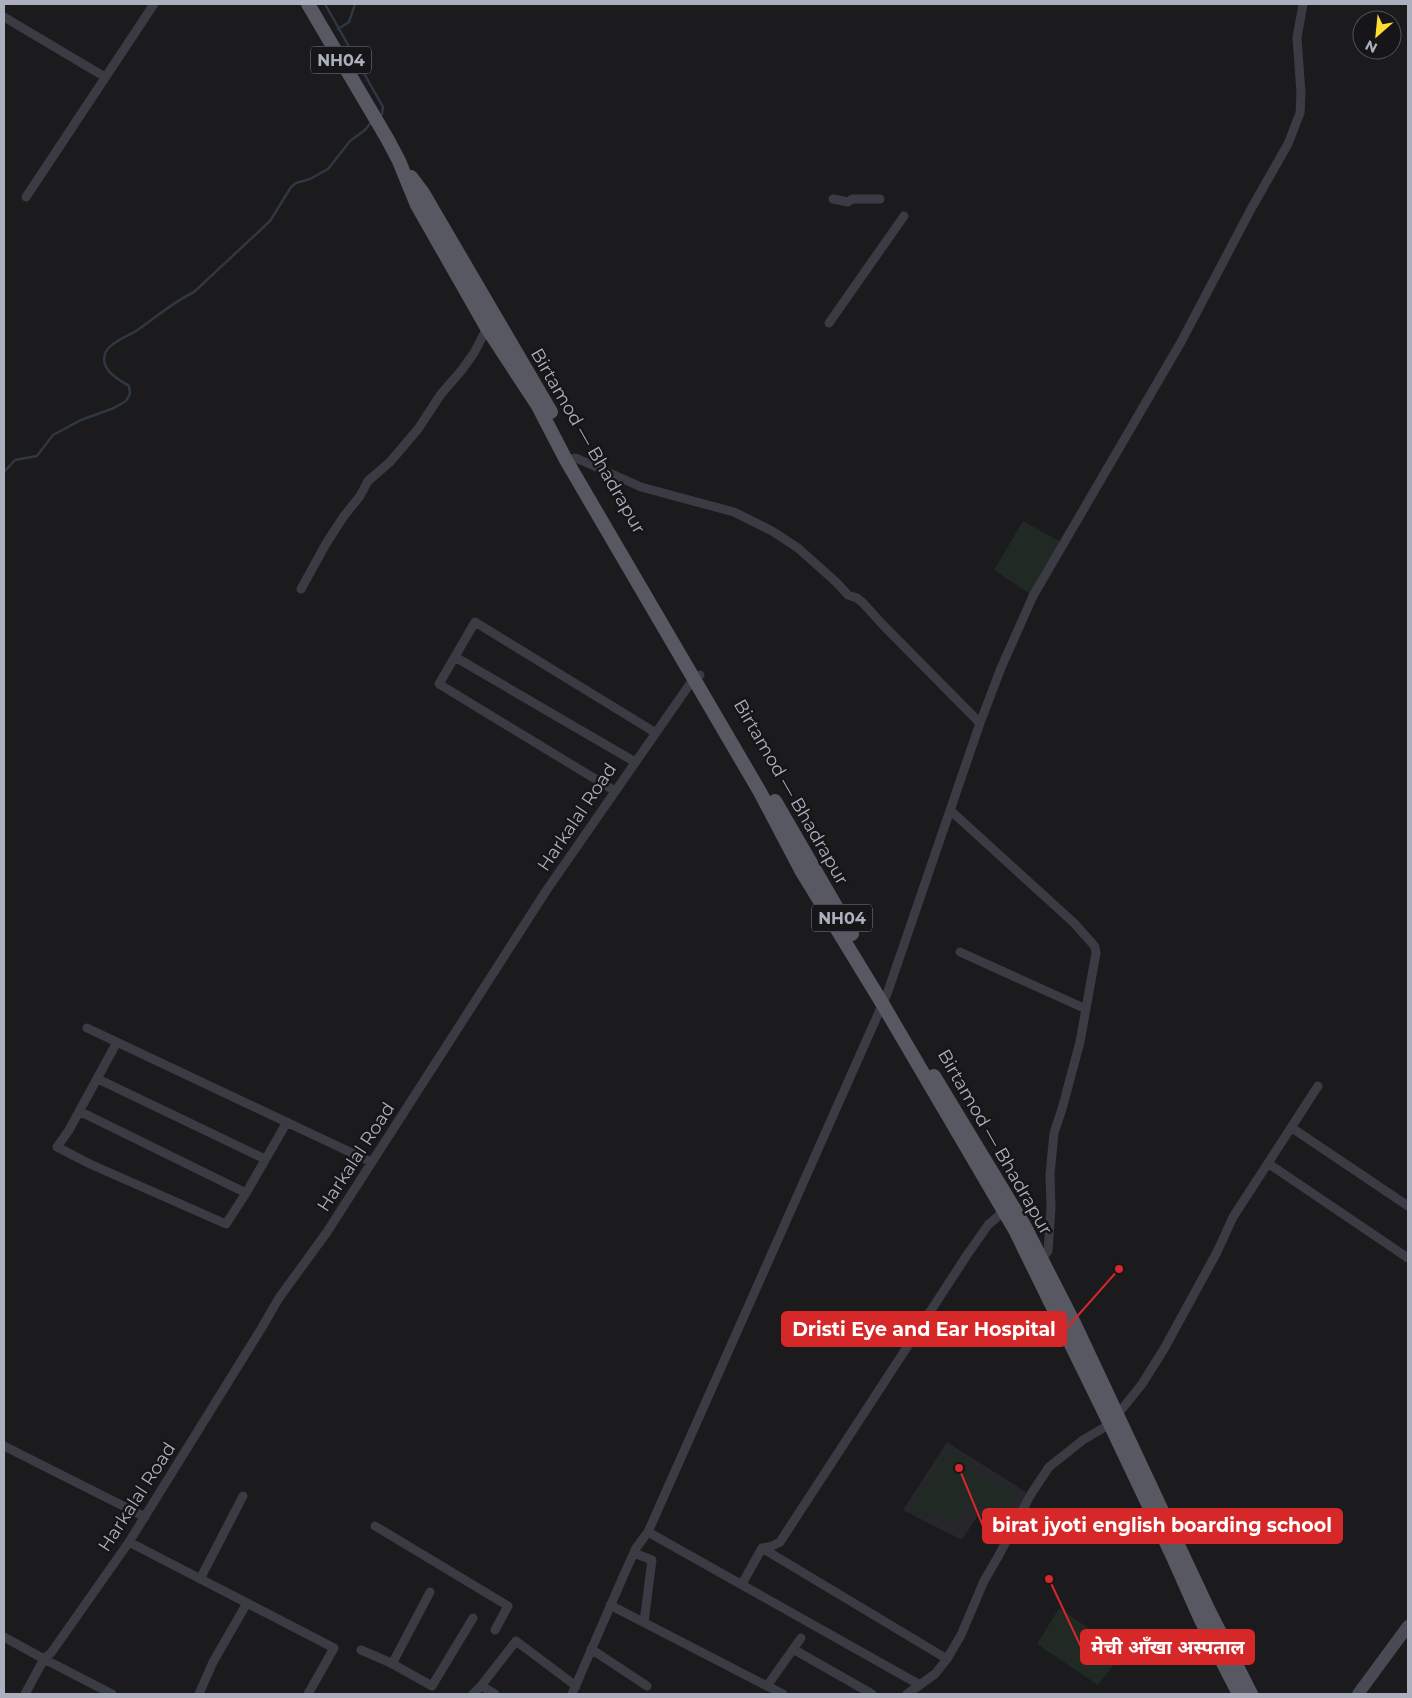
<svg xmlns="http://www.w3.org/2000/svg" width="1412" height="1698" font-family="Montserrat,'Noto Sans Devanagari',sans-serif">
  <style>
    .built { fill: #27262a }
    .green { fill: #202923 }
    .lines { fill: none; stroke-linecap: round; stroke-linejoin: round }
    .stream { stroke: #2f3743; stroke-width: 2.5 }
    .street { stroke: #3b3b43; stroke-width: 9 }
    .secondary { stroke: #494a53; stroke-width: 12 }
    .primary { stroke: #575862; stroke-width: 14 }
    .labels { text-anchor: middle; stroke-width: 5; stroke-linejoin: round; paint-order: stroke }
    .shield { fill: #161518; stroke: #7f818c; stroke-width: 1 }
    .shield-label { font-size: 16px; font-weight: bold; fill: #acafbd }
    .street-label { font-size: 18px; fill: #acafbd; stroke: #161518 }
    .leader { fill: none; stroke: #d62828; stroke-width: 2 }
    .callout-dot { fill: #d62828; stroke: #161518; stroke-width: 2 }
    .callout { fill: #d62828; stroke: #d62828; stroke-width: 2 }
    .callout-label { font-size: 19px; text-anchor: middle; font-weight: bold; fill: #fff }
  </style>
  <rect width="100%" height="100%" fill="#1b1a1d"/>
  <path class="built" d="M947 1442 1032 1496 1016 1533 978 1515 962 1540 903 1510Z"/>
  <path class="green" d="M1023 521 1063 543 1033 596 994 570Z
    M948 1449 967 1458 964 1464 969 1467 968 1470 983 1479 986 1475 1017 1494 1006 1515 992 1508 990 1511 969 1502 958 1523 933 1511 929 1519 909 1510Z
    M1059 1608 1124 1652 1098 1685 1037 1644Z"/>
  <g class="lines">
    <path class="stream" d="M325 4 383 107 382 114 379 116
      M338 29 349 22 355 4
      M4 472 15 460 37 456 53 435 81 420 114 408 126 401 130 394 129 386C118 379 100 370 105 354 106 351 109 347 112 345 119 339 128 336 136 331 155 318 173 302 194 292L270 221 291 187 296 183 310 179 328 169 350 141 365 130 372 121"/>
    <path class="street" d="M4 17 105 77
      M26 197 154 4
      M833 199 848 202 852 199H880
      M829 323 904 216
      M566 460 576 458 641 487 734 512 772 531 798 548 836 582 848 595 857 598 863 603 883 625 980 723
      M301 589 327 542 344 516 360 496 368 481 390 462 418 429 441 394 461 371 474 353 487 328
      M455 657 635 762
      M615 791 439 684 475 622 656 733
      M950 810 1074 923 1092 943 1095 947 1096 953 1080 1042 1062 1109 1054 1133 1050 1174 1051 1209 1048 1251 1041 1259
      M960 952 1086 1009
      M87 1028 371 1162
      M117 1042 69 1130 57 1147 90 1164 226 1224 246 1193 287 1122
      M98 1079 265 1159
      M79 1111 246 1193
      M1292 1128 1408 1206
      M1269 1164 1408 1258
      M4 1446 145 1517
      M375 1526 508 1606 495 1630
      M648 1532 920 1685
      M129 1542 334 1648 308 1694
      M634 1553 652 1560 644 1622
      M200 1579 243 1496
      M742 1584 762 1548
      M610 1605 767 1686
      M4 1637 44 1659 51 1653 129 1542 261 1329 279 1298 327 1232 546 891 694 678 700 675
      M591 1649 647 1686
      M793 1649 872 1694
      M361 1650 389 1662 432 1686 473 1618
      M947 1659 762 1548 772 1546 780 1542 967 1255 988 1225 1004 1211
      M392 1664 430 1592
      M25 1694 44 1659 112 1694
      M199 1694 213 1662 247 1603
      M473 1694 481 1686
      M495 1694 481 1686 516 1641 576 1686
      M572 1694 626 1570 636 1548 648 1532 887 994 980 723 1001 668 1033 596 1181 342 1251 209 1288 144 1300 113 1301 93 1297 38 1303 4
      M783 1694 767 1686 801 1638
      M907 1694 935 1674 947 1659 961 1635 984 1581 999 1555 1031 1494 1049 1467 1083 1440 1110 1424 1142 1384 1164 1349 1217 1252 1233 1217 1318 1086"/>
    <path class="secondary" d="M1358 1694 1408 1626"/>
    <path class="primary" d="M308 4 388 140 399 161 417 205 487 328 538 406 566 460 760 792 801 870 882 1003 1015 1230 1110 1424 1173 1557 1200 1618 1239 1694
      M411 177 423 193 551 412
      M775 801 852 934
      M934 1076 1024 1225 1075 1325 1209 1611 1251 1694"/>
  </g>
  <g class="labels">
    <g class="shield">
      <rect x="311" y="46.5" width="60" height="27" rx="4"/>
      <rect x="812" y="904.5" width="60" height="27" rx="4"/>
    </g>
    <g class="shield-label">
      <text x="341" y="66">NH04</text>
      <text x="842" y="924">NH04</text>
    </g>
    <g class="street-label">
      <text transform="translate(588 441) rotate(60)" y="6">Birtamod — Bhadrapur</text>
      <text transform="translate(791 792) rotate(60)" y="6">Birtamod — Bhadrapur</text>
      <text transform="translate(577 817) rotate(-56)" y="6">Harkalal Road</text>
      <text transform="translate(995 1142) rotate(60)" y="6">Birtamod — Bhadrapur</text>
      <text transform="translate(356 1157) rotate(-57)" y="6">Harkalal Road</text>
      <text transform="translate(137 1497) rotate(-57)" y="6">Harkalal Road</text>
    </g>
  </g>
  <path class="leader" d="M1119 1269L1066 1329M959 1468L983 1526M1049 1579L1081 1647"/>
  <g class="callout-dot">
    <circle cx="1119" cy="1269" r="5"/>
    <circle cx="959" cy="1468" r="5"/>
    <circle cx="1049" cy="1579" r="5"/>
  </g>
  <g class="callout">
    <rect x="782" y="1312" width="284" height="34" rx="5"/>
    <rect x="983" y="1509" width="359" height="34" rx="5"/>
    <rect x="1081" y="1630" width="173" height="34" rx="5"/>
  </g>
  <g class="callout-label">
    <text x="924" y="1336">Dristi Eye and Ear Hospital</text>
    <text x="1162" y="1532">birat jyoti english boarding school</text>
    <text x="1168" y="1654">मेची आँखा अस्पताल</text>
  </g>
  <rect width="1412" height="1698" fill="none" stroke="#acafbd" stroke-width="10"/>
  <g transform="translate(1377 35) rotate(207)"><circle r="24" fill="#161518" stroke="#52535a"/>
  <path d="M0-4L9 19L0 12L-9 19Z" fill="#fedc31"/>
  <text y="-8" font-size="14" font-weight="bold" text-anchor="middle" fill="#acafbd">N</text>
  </g>
</svg>
